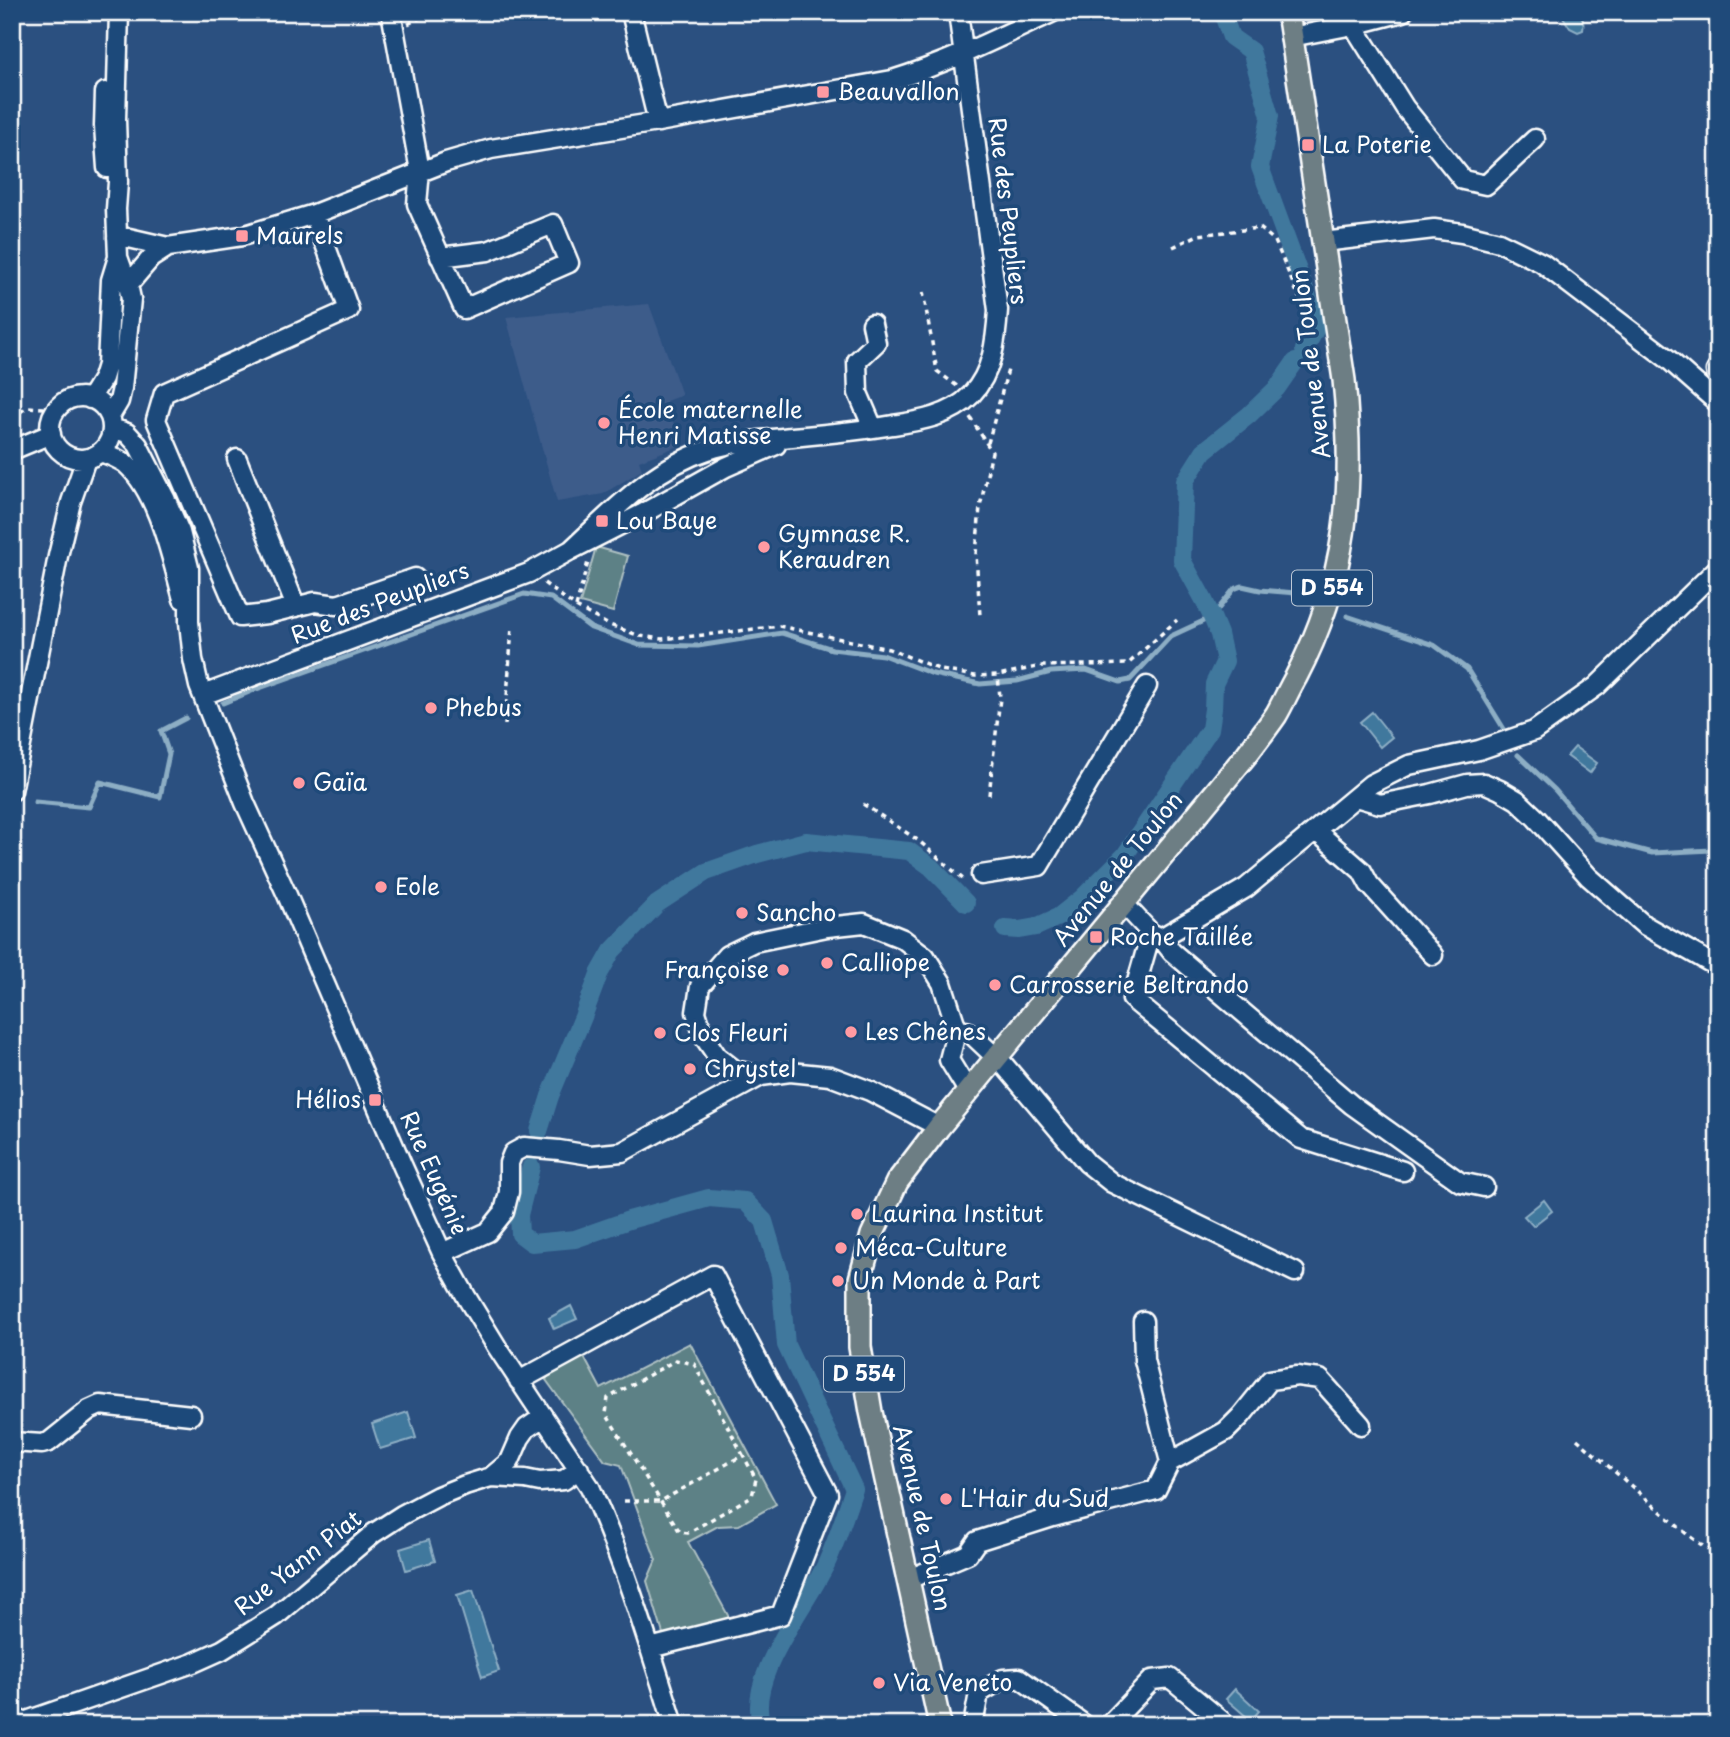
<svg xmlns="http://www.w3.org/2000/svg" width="1730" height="1737" font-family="'Playpen Sans',sans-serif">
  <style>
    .built { fill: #3e5c8a }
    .green { fill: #5d8186; stroke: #aec0c2; stroke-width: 2 }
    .water { fill: #41789d; stroke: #8daec4; stroke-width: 2 }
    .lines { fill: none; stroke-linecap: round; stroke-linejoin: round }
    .stream { stroke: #8daec4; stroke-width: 5 }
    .canal { stroke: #41789d; stroke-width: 18 }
    .minor-casing { stroke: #fff; stroke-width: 23 }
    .major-casing { stroke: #fff; stroke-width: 26 }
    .path { stroke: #fff; stroke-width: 3.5; stroke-dasharray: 5 5; stroke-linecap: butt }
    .minor { stroke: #1f4a7a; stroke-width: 18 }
    .major { stroke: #6d7e84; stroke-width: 21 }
    .poi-dot { fill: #ff9aa2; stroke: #1f4a7a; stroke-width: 2.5 }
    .labels { text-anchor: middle; stroke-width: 7; stroke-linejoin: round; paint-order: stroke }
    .shield { fill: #1f4a7a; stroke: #bcc9d7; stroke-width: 2 }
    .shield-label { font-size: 21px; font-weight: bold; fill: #fff }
    .poi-label { font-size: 23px; fill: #fff; stroke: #1f4a7a; text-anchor: start }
    .street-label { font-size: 23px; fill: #fff; stroke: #1f4a7a }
  </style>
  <rect width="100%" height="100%" fill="#2b5080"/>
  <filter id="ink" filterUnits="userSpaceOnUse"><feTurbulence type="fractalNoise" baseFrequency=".0143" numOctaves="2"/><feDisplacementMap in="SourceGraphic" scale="14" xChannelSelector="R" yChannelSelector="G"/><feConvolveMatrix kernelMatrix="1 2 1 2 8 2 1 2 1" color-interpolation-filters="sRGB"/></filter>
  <g filter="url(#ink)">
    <path class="built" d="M649 304 682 395 666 401 681 445 639 461 642 470 603 494 557 502 506 317Z"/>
    <path class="green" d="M596 547 628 556 613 612 580 603Z
      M690 1343 776 1504 739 1525 718 1526 688 1542 730 1619 664 1637 647 1581 656 1560 621 1465 605 1461 546 1380 550 1372 580 1355 585 1359 601 1389Z"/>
    <path class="water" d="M1560 12C1575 12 1586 12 1583 30L1578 32 1570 28Z
      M1372 712 1392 737 1380 747 1360 722Z
      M1575 747 1597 763 1590 773 1567 756Z
      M1544 1200 1552 1211 1533 1226 1524 1216Z
      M571 1306 577 1319 554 1329 549 1318Z
      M408 1412 416 1438 380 1449 372 1424Z
      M429 1540 435 1561 406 1570 400 1549Z
      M473 1590 499 1671 482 1677 457 1595Z
      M1235 1689 1259 1711 1253 1718H1248L1226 1699Z"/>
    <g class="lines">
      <path class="stream" d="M1347 616 1434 645 1467 669 1504 729
        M223 703 254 690 524 594 551 598 591 628 639 645 698 646 782 633 832 649 883 655 933 674 980 684 1017 681 1051 672 1086 670 1120 682 1130 680 1171 636 1212 617 1234 589 1242 586 1260 590 1296 593
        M1518 755 1555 790 1596 838 1652 853 1712 850 1718 853
        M35 802 89 807 100 782 160 797 169 754 161 731 186 718"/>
      <path class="canal" d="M1222 12 1231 37 1251 51 1270 116 1260 167 1318 325 1304 350
        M1005 929 1019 930 1036 927 1058 917 1082 898 1125 855 1210 729 1213 709 1214 684 1225 661 1219 634 1212 617 1204 600 1182 560 1185 481 1204 451 1249 415 1277 388 1295 362
        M539 1131 550 1096 583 1017 599 974 612 951 657 904 706 872 757 854 806 841 909 851 931 867 966 903
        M531 1167 519 1215 520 1234 532 1243 575 1239 629 1220 709 1198 745 1201 764 1221 780 1275 786 1345 854 1489C846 1512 838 1537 828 1560 809 1604 744 1677 762 1725"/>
      <defs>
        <path id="minor" d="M391 12 420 171 417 204 464 309 569 263 553 224 488 251 440 257
          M631 12 658 122
          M1353 25 1405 108 1463 180 1486 185 1535 139
          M1291 37 1353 25 1403 12
          M105 92 104 126 107 168
          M314 214 349 310 164 393 156 420 240 617 267 614 315 602 337 605 415 578
          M117 238H129L168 247 242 236 314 214 446 162 491 149 658 122 892 80C948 63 1000 37 1053 12
          M1323 242 1434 229 1462 233 1499 242 1542 263 1668 359 1718 403
          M128 285 151 258 168 247
          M872 324 876 343 857 361 858 393 873 428
          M1718 368 1716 371 1718 380
          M50 428a31 31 0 1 1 62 0a31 31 0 1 1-62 0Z
          M90 399 103 378 107 365 111 280 118 257
          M110 416 119 401 122 388 131 299 128 285 118 257 116 209 118 182 116 119 119 12
          M112 428 127 433 138 445 165 498 180 532 189 568V622L193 659 199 686 245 803 287 895 403 1167 442 1253 467 1298 497 1347 590 1487C625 1564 649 1645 674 1725
          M12 450 51 434
          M101 452C109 455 119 459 126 464 159 494 171 557 183 599
          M237 459 296 607
          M571 550C612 512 653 467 708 450 734 441 764 440 792 437 826 434 860 431 893 425 920 421 951 416 971 395 993 372 996 340 998 310L958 12
          M203 695 529 573 571 550 642 514 726 467 776 445
          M12 791 58 556 71 502 86 459
          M1356 797 1380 804 1430 794 1467 784 1484 783 1500 790 1517 800 1536 818 1589 877 1644 925 1709 962
          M1316 831 1362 871 1369 884 1433 955
          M981 875 1039 866 1147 686
          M1124 904 1151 933 1161 938 1172 952 1352 1105 1460 1182 1484 1187
          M1151 933 1132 999 1301 1139 1403 1171
          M1161 938 1246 888 1371 784 1409 765 1479 750 1534 731 1597 686 1718 568
          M957 1029 969 1032 1004 1065 1087 1163 1112 1183 1295 1272
          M957 1029 949 1060 968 1091
          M761 1076 735 1070 717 1056 704 1037 696 1012 700 986 727 955 754 942 827 927 864 923 903 939 925 956 942 983 957 1029
          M442 1253 488 1232 504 1212 509 1192V1163L513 1153 524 1147 559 1150 590 1155 622 1152 761 1076 790 1072 830 1076 870 1091 939 1127
          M1143 1321 1144 1360 1170 1462
          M519 1381 713 1275 828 1494 781 1615 650 1648
          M12 1442 42 1444 49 1442 89 1410 100 1405 191 1415
          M491 1477 510 1461 520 1438 527 1428 543 1417
          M909 1579 968 1554 977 1541 1053 1517 1156 1490 1170 1462 1226 1431 1241 1416 1270 1380 1297 1376 1320 1379 1361 1425
          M15 1725 193 1663 222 1650 276 1616 374 1533 402 1515 438 1496 465 1485 491 1477 525 1479 540 1482 564 1480 579 1469
          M973 1725 979 1693 1003 1679 1019 1678 1085 1725
          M1109 1725 1152 1680 1170 1678 1227 1725"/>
        <path id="major" d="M940 1725 871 1412 860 1347V1279L872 1235 897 1182 939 1127 1247 754C1257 741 1267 728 1276 715 1283 703 1289 689 1296 677 1347 579 1355 489 1344 380L1288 12"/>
      </defs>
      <use href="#minor" class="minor-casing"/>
      <use href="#major" class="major-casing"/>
      <path class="path" d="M408 24 431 12
        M1173 247 1198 235 1260 228 1275 241 1300 300
        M923 292 937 371 957 386V387
        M12 417 28 407 58 409
        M970 417 992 452 980 507 976 554 980 616
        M988 443 1009 366
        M544 583 576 607 607 624 640 636 662 639 714 634 779 626 889 649 941 670 975 676 998 675 1042 666 1128 664 1177 620
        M576 607 588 562
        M505 725 512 627
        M989 795 1000 698 998 675
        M863 804 919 841 964 880
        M1577 1439 1689 1536 1718 1556
        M624 1501H661L743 1455 694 1364 676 1360 608 1398 606 1414 680 1532 688 1533 752 1496 756 1479 743 1455"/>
      <use href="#minor" class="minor"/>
      <use href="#major" class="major"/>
    </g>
  </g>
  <g class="poi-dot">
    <rect x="816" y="85" width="14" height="14" rx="3.5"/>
    <rect x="1301" y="138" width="14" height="14" rx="3.5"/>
    <rect x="235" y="229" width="14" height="14" rx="3.5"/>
    <circle cx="604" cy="423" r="7"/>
    <rect x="595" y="514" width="14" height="14" rx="3.5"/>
    <circle cx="764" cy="547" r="7"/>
    <circle cx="431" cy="708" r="7"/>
    <circle cx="299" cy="783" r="7"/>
    <circle cx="381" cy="887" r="7"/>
    <circle cx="742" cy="913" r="7"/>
    <rect x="1089" y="930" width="14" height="14" rx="3.5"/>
    <circle cx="827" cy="963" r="7"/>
    <circle cx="783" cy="970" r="7"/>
    <circle cx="995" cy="985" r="7"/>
    <circle cx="851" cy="1032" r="7"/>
    <circle cx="660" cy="1033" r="7"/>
    <circle cx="690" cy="1069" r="7"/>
    <rect x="368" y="1093" width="14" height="14" rx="3.5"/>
    <circle cx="857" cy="1214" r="7"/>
    <circle cx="841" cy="1248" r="7"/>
    <circle cx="838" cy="1281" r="7"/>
    <circle cx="946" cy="1499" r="7"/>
    <circle cx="879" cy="1683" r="7"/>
  </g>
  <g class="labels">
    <g class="shield">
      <rect x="1292" y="570.5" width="80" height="35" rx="5"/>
      <rect x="824" y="1356.5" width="80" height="35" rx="5"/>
    </g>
    <g class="shield-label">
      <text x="1332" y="595">D 554</text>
      <text x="864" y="1381">D 554</text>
    </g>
    <g class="poi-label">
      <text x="837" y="100">Beauvallon</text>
      <text x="1322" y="153">La Poterie</text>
      <text x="256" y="244">Maurels</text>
      <text x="618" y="418">École maternelle<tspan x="618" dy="26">Henri Matisse</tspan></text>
      <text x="616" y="529">Lou Baye</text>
      <text x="778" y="542">Gymnase R.<tspan x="778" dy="26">Keraudren</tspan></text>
      <text x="445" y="716">Phebus</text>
      <text x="313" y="791">Gaïa</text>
      <text x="395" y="895">Eole</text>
      <text x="756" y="921">Sancho</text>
      <text x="1110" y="945">Roche Taillée</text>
      <text x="841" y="971">Calliope</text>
      <text x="769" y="978" text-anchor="end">Françoise</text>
      <text x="1009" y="993">Carrosserie Beltrando</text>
      <text x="865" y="1040">Les Chênes</text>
      <text x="674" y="1041">Clos Fleuri</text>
      <text x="704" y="1077">Chrystel</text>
      <text x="361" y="1108" text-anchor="end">Hélios</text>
      <text x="871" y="1222">Laurina Institut</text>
      <text x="855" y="1256">Méca-Culture</text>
      <text x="852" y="1289">Un Monde à Part</text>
      <text x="960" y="1507">L'Hair du Sud</text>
      <text x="893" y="1691">Via Veneto</text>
    </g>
    <g class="street-label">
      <text transform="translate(1008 211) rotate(83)" y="8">Rue des Peupliers</text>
      <text transform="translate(1311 364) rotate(-97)" y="8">Avenue de Toulon</text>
      <text transform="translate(380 603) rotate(-21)" y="8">Rue des Peupliers</text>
      <text transform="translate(1118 869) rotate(-51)" y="8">Avenue de Toulon</text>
      <text transform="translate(434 1173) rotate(66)" y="8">Rue Eugénie</text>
      <text transform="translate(922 1518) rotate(77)" y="8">Avenue de Toulon</text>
      <text transform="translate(298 1563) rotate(-38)" y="8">Rue Yann Piat</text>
    </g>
  </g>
  <rect width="1730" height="1737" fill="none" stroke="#1f4a7a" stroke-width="42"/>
  <rect x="21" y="21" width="1688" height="1695" fill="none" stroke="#fff" stroke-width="2.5" filter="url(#ink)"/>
</svg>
